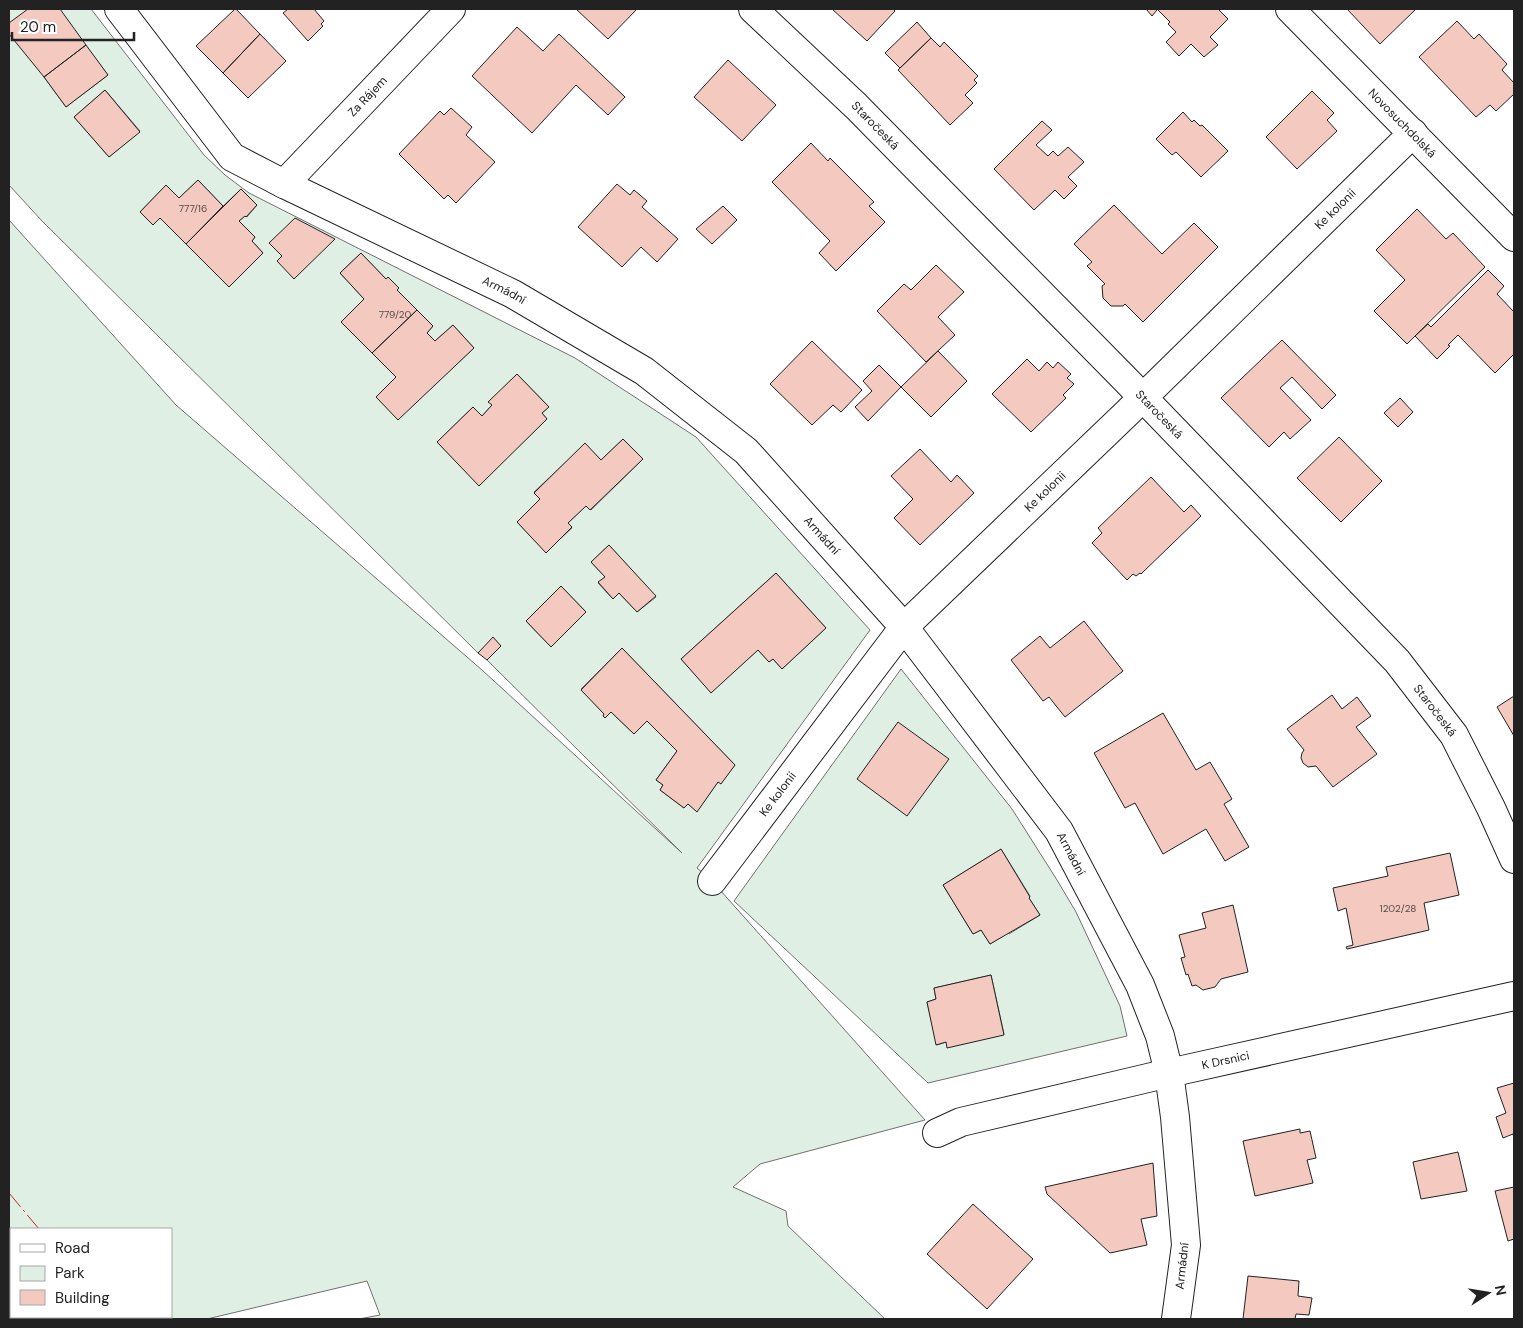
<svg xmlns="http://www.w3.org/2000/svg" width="1523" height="1328" font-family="'DM Sans',sans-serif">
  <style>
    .green { fill: #e0efe3; stroke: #6f6f6f; fill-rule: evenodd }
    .building { fill: #f3c9c0; stroke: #222 }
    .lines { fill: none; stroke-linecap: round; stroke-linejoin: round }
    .minor-casing { stroke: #222; stroke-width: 30 }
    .minor { stroke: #fff; stroke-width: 28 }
    .power { stroke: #c62828; stroke-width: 1; stroke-dasharray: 18 4 2.5 4; stroke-linecap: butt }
    .labels { text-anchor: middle; stroke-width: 4; stroke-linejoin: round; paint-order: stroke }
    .number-label { font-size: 10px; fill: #564c4a }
    .street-label { font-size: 12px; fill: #222; stroke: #fff }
  </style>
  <rect width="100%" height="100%" fill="#fff"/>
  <path class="green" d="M9 9H91L204 155 225 175 249 193 575 358 696 437 870 630 697 868 712 881 925 1120 760 1164 733 1187 786 1211 788 1226 885 1319H359L380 1315 367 1281 207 1319H9V220L176 405 482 670 682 853 487 660 501 646 493 638 478 653 42 221 9 185ZM85 45 108 75 66 107 44 77ZM105 90 140 131 109 157 74 117ZM198 180 223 206 241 189 257 205 247 217 245 216 239 221 255 237 252 241 263 253 229 286 160 218 153 224 140 212 165 186 179 198ZM361 253 386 279 388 277 399 288 397 290 433 326 427 333 435 341 453 325 474 348 398 419 376 397 396 377 341 322 364 299 340 273ZM517 374 549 407 542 413 547 419 479 485 437 442 473 407 482 416 492 405 489 402ZM623 439 643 459 591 510 586 506 568 523 572 528 546 552 517 522 540 499 534 492 585 444 601 460ZM609 545 656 597 637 612 619 593 612 598 598 583 605 577 591 562ZM776 573 826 628 782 669 773 659 769 662 758 650 711 692 681 659ZM561 586 586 612 551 647 526 621ZM622 648 735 765 721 783 718 782 697 811 688 804 684 808 660 790 663 785 656 780 677 751 647 721 634 734 611 712 605 718 603 716 604 714 581 689ZM11 1229H171V1317H11Z
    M901 669 1012 809 1057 880 1076 912 1120 1006 1127 1036 928 1083 734 901ZM1001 849 1030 896 1029 898 1040 915 1009 934 1008 933 990 944 981 930 973 934 943 885ZM991 975 1004 1034 948 1047 946 1042 937 1045 927 1002 936 999 934 988Z"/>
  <path class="building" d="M28 9H60L86 45 44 77 9 34V23Z
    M235 9H236L260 34 223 73 196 46Z
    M288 9H314L324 21 321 24 323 26 308 41 283 13Z
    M576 9H637L608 39Z
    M832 9H893L895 11 867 41Z
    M1146 9H1157V10L1152 16Z
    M1157 9H1218L1228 19 1210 37 1218 45 1204 57 1191 44 1179 56 1166 42 1176 32 1168 24 1170 22Z
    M1347 9H1416L1380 44Z
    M1457 21 1474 39 1479 34 1507 64 1502 70 1514 83V94L1496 111 1490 105 1476 117 1419 57Z
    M917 22 931 38 900 68 885 53Z
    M517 27 543 51 559 34 625 97 608 115 576 85 532 133 472 76Z
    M260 34 286 61 248 98 223 73Z
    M931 38 940 47 944 42 978 76 974 80 977 83 965 95 973 103 950 125 898 70Z
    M86 45 108 75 66 107 44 77Z
    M728 60 776 105 742 141 694 97Z
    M105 90 140 132 109 157 74 117Z
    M1312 91 1334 113 1327 120 1337 131 1297 169 1266 137Z
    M451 108 472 127 466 135 495 162 456 203 448 195 444 199 399 154 440 111 444 115Z
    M1183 112 1192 122 1194 120 1200 126 1202 125 1228 151 1201 177 1176 152 1172 155 1156 139Z
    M1042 121 1052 130 1036 145 1048 156 1053 151 1058 156 1068 147 1084 162 1068 177 1077 186 1064 199 1055 190 1034 210 994 169Z
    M811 143 828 161 830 158 874 202 869 206 885 222 836 271 819 253 830 241 772 182Z
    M198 180 223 206 186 244 160 218 153 225 140 212 166 185 179 198Z
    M617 184 630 195 634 190 647 201 642 207 678 239 657 262 641 247 622 267 578 227Z
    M241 189 257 205 246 217 245 216 239 221 255 237 252 241 263 253 229 287 186 244Z
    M1114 205 1162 254 1194 223 1218 247 1143 322 1125 304 1123 306H1111L1103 298 1102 286 1105 284 1087 266 1092 262 1074 244Z
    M723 206 737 220 712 244 696 229Z
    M1417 209 1446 239 1453 233 1485 267 1407 344 1374 311 1405 280 1376 250Z
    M295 218 335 239 294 279 277 261 282 256 269 243Z
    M361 253 386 279 388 277 399 288 397 290 417 310 372 353 341 322 364 299 340 273Z
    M936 265 964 292 938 317 955 335 926 362 877 311 904 284 911 290Z
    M1488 270 1504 286 1497 294 1514 312V356L1513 355 1495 373 1458 335 1448 345 1450 346 1437 359 1415 336 1428 324 1431 327Z
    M417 310 433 326 427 333 435 341 453 325 474 348 398 420 376 397 396 377 372 353Z
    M1282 340 1336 395 1322 409 1292 377 1280 388 1311 420 1290 439 1284 432 1269 447 1221 398Z
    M812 341 862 390 841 412 833 405 812 425 770 384Z
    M938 351 967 381 931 417 901 387Z
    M1027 359 1039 371 1047 362 1053 368 1058 362 1071 374 1067 378 1074 384 1063 395 1066 398 1031 432 992 394Z
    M879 365 901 387 868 421 855 407 872 391 863 381Z
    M517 374 549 407 542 413 547 419 479 486 437 442 473 407 482 416 492 405 488 402Z
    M1400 398 1413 412 1398 427 1384 413Z
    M1339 437 1382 481 1341 522 1297 478Z
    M623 439 643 459 590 510 586 506 568 523 572 527 546 553 517 522 540 499 534 493 585 443 601 460Z
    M920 449 951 482 957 475 974 493 920 545 894 518 913 499 891 476Z
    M1151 477 1184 512 1191 505 1201 516 1141 574 1140 573 1136 576 1133 574 1127 580 1092 543 1102 533 1098 528Z
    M609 545 656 596 637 612 619 593 613 599 598 582 605 577 591 562Z
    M776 573 826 628 782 669 773 659 769 662 758 650 711 693 681 659Z
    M561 586 586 612 551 647 526 621Z
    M1084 621 1123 671 1065 717 1049 697 1043 701 1011 660 1040 636 1050 648Z
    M493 637 501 646 487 660 478 653Z
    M622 648 735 765 721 784 718 782 697 812 688 804 684 808 660 790 663 785 656 780 677 751 647 721 634 734 611 712 605 718 603 716 604 714 581 690Z
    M1332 695 1342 709 1357 697 1371 716 1356 727 1377 754 1333 787 1316 766 1308 767 1303 763 1301 758 1302 753 1304 750 1287 729Z
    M1514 696V736L1497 707Z
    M1163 713 1196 770 1210 762 1232 799 1224 804 1249 847 1225 861 1206 829 1163 854 1135 803 1125 808 1094 753Z
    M898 722 949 759 907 816 857 779Z
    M1001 849 1030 897 1029 898 1040 915 990 944 981 930 973 934 943 885Z
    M1450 853 1459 895 1424 903 1429 930 1347 949 1346 947 1353 945 1346 908 1338 911 1333 888 1388 876 1386 867Z
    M1233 905 1248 972 1221 979 1215 987 1203 990 1196 985 1192 986 1188 974 1186 975 1181 958 1185 957 1179 935 1206 928 1202 913Z
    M991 975 1004 1035 947 1048 946 1042 936 1045 927 1002 936 999 934 988Z
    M1514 1083V1138L1513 1134 1503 1138 1496 1117 1506 1113 1497 1088Z
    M1300 1129V1133L1310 1131 1316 1158 1307 1160 1313 1183 1255 1196 1243 1141Z
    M1458 1152 1467 1191 1421 1199 1413 1162Z
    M1153 1163 1157 1216 1141 1219 1147 1245 1110 1253 1047 1194 1045 1187Z
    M1514 1187V1239L1508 1241 1495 1191Z
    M973 1204 1033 1259 987 1309 927 1254Z
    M1248 1276 1299 1281 1298 1296 1312 1298 1309 1315 1296 1314 1295 1319H1243Z"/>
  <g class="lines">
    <defs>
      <g id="minor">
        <path id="s1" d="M119 9 232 157 284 184 513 294 644 371 746 451 904 627 1059 831 1140 985 1160 1036 1169 1073 1175 1117 1186 1245 1176 1319"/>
        <path id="s2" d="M753 9 856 106 1124 378 1397 661 1454 735 1491 808 1514 859"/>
        <path id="s3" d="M1290 9 1514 237"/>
        <path id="s4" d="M284 184 451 9"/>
        <path id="s5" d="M712 881 904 627 1127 413 1413 133"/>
        <path id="s6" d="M937 1133 961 1122 1169 1073 1514 996"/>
      </g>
    </defs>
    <use href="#minor" class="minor-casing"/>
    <use href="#minor" class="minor"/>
    <path class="power" d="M9 1193 39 1229
      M113 1317 115 1319"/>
  </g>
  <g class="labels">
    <g class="number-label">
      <text x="193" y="212">777/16</text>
      <text x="395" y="318">779/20</text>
      <text x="1398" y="912">1202/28</text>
    </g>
    <g class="street-label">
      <text dy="4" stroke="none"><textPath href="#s4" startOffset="121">Za Rájem</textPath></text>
      <text dy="4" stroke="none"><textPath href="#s3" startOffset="160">Novosuchdolská</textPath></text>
      <text dy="4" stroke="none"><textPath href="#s2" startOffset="169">Staročeská</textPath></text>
      <text dy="4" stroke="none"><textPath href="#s5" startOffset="919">Ke kolonii</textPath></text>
      <text dy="4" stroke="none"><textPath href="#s1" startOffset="489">Armádní</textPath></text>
      <text dy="4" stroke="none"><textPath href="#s2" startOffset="574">Staročeská</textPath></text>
      <text dy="4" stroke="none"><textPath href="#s5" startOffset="514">Ke kolonii</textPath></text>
      <text dy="4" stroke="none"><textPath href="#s1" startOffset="894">Armádní</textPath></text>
      <text dy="4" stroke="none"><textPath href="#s2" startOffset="979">Staročeská</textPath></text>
      <text dy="4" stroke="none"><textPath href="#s5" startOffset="109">Ke kolonii</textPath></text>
      <text dy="4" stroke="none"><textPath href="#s1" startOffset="1299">Armádní</textPath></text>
      <text dy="4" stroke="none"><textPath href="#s6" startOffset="298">K Drsnici</textPath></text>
      <text transform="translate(1182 1266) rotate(-84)" y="4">Armádní</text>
    </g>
  </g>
  <rect width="1523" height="1328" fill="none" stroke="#222222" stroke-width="20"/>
  <rect x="10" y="1228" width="162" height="90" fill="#ffffff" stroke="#a7a7a7"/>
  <rect x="20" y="1244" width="25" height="8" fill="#ffffff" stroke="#a7a7a7"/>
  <text x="55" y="1253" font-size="15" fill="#222222">Road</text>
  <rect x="20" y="1266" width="25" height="15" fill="#e0efe3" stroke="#a7a7a7"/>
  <text x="55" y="1278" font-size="15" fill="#222222">Park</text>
  <rect x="20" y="1290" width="25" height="15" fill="#f3c9c0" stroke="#a7a7a7"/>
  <text x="55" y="1303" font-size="15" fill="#222222">Building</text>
  <g transform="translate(1488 1293) rotate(78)" stroke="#ffffff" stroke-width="4" paint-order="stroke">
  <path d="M0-4L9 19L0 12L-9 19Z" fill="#222222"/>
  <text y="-8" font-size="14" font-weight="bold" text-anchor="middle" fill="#222222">N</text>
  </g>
  <path d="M12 32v8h122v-8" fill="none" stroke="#222222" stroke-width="2.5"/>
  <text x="20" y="32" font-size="15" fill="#222222" stroke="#ffffff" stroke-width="4" paint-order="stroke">20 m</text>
</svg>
